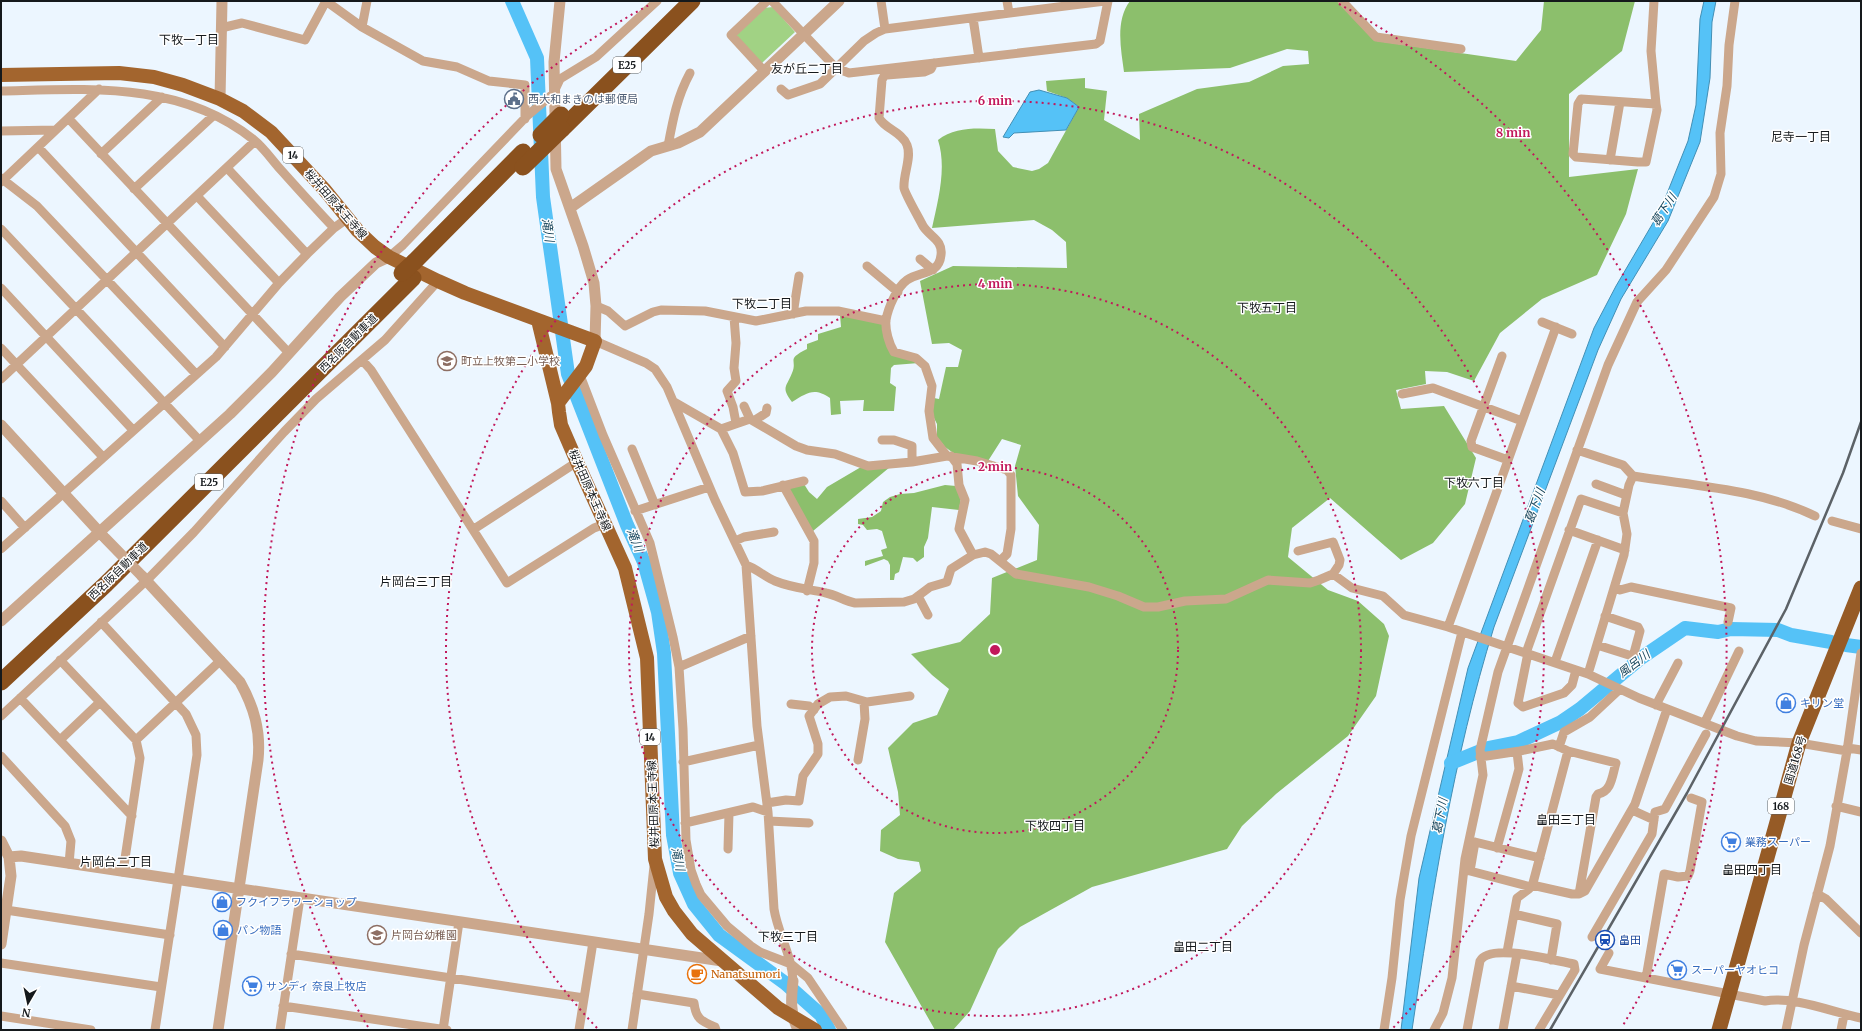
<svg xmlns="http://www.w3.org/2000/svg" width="1862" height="1031" font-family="Merriweather,'Noto Sans JP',serif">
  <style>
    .green { fill: #a1d284 }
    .forest { fill: #8cbf6c }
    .water { fill: #55c2f7; stroke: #428fb5 }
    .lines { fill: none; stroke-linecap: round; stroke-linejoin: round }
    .river { stroke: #55c2f7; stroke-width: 14 }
    .minor { stroke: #cba78c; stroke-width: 9 }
    .tertiary { stroke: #cba78c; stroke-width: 11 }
    .primary { stroke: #a3652e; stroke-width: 14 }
    .trunk { stroke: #965b26; stroke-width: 15 }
    .motorway { stroke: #8a511e; stroke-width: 17 }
    .rail { stroke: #5c6267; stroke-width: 2.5 }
    .tertiary-bridge { stroke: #cba78c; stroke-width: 11 }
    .motorway-bridge { stroke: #8a511e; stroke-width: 17 }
    .ring { fill: none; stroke: #c2185b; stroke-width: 2; stroke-dasharray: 2 4 }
    .labels { text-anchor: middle; stroke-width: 3; stroke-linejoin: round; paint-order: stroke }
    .shield { fill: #fff; stroke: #5b5e60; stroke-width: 1 }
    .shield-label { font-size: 10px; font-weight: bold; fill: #15191c }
    .service-label { font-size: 11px; fill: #4e5e75; stroke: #fff; text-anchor: start }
    .street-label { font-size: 11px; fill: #15191c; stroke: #fff }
    .education-label { font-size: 11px; fill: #785e54; stroke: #fff; text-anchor: start }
    .shop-label { font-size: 11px; fill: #366cbe; stroke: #fff; text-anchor: start }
    .transit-label { font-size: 11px; fill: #164399; stroke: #fff; text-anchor: start }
    .food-label { font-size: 11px; fill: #c56008; stroke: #fff; text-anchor: start }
    .neighbourhood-label { font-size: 12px; fill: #15191c; stroke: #fff }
    .water-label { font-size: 12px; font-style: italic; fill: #19475d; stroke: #fff }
    .centre { fill: #c2185b; stroke: #fff; stroke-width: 2 }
    .ring-label { font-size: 12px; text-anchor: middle; font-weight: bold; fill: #c2185b; stroke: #fff; stroke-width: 3; stroke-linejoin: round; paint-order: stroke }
  </style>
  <rect width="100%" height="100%" fill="#ecf6ff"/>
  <path class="green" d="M773 7 795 32 761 64 734 35 763 8Z"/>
  <path class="forest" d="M1130 1H1338L1377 41 1516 61 1541 30 1544 1H1635L1622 51 1569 94V177L1638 169 1626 214 1597 275 1542 299 1500 333 1474 381 1447 372 1425 371 1426 384 1396 390 1401 409 1444 406 1476 458 1465 504 1433 543 1401 560 1330 498 1292 528 1288 557 1328 590 1358 601 1384 624 1389 636 1376 696 1348 736 1276 794 1242 826 1227 849 1092 887 1020 927 998 949 970 1011 953 1030H935L885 942 894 893 921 871 919 862 898 859 880 851 881 830 900 815 898 792 888 748 913 723 937 715 949 689 932 675 911 654 960 642 990 614 992 578 1037 560 1039 525 1018 496 1015 466 1021 445 1002 439 988 461 956 455 945 447 937 437V424L932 414 934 398 939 399 946 367H958L962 350 949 343 932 344 920 281 953 266 1067 268 1066 242 1052 230 1034 220 932 228C938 200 947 168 938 140 954 127 976 128 995 129L998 151 1013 167 1032 171 1039 169 1048 163 1079 107 1067 98 1047 91 1046 81 1085 78V88L1107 91 1104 120 1140 140 1139 114 1197 89 1249 82 1283 66 1309 64 1308 51 1287 49 1230 68 1124 72C1121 49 1115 21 1130 1Z
    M840 315 884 323 891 352 919 363 894 365 891 368 890 383 896 387 894 411H863L864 400 840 401 841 414 831 415 830 398C814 387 807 393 792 402 781 387 786 388 792 373 798 359 785 360 807 349V344L818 340V334L841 327Z
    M861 467H890L813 531 786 487 804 484 809 492 817 499 827 487Z
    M945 485 956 486 961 498 959 510 932 507 928 538 924 547V557L917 562 913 558 903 557 899 572 895 574 894 580H890V565L888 561 884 559 865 566V561L883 556 881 550 887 548 882 531 877 529 867 530 863 525 858 524V519L872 517 881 511 883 502 890 497 900 494 914 493Z"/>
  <path class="water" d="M1704 1H1716L1712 22 1710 78 1700 142 1668 221 1621 299 1598 350 1494 627C1453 759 1432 894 1412 1030H1401L1419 878 1468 668 1594 328 1616 286 1660 211 1688 141 1696 105 1700 19Z
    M1039 90 1067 98 1079 107 1066 130 1014 133 1009 138 1003 137 1030 92Z"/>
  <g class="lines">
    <path class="river" d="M512 1 537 58 543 197 568 374 627 525 644 562 658 612 664 653 673 835 680 873 694 904 719 935 785 983 821 1015 829 1030
      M1846 645 1861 647
      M1451 763 1488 748 1518 742 1561 722 1580 709 1641 658 1685 628 1718 632 1731 629 1778 630 1791 635 1831 642"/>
    <path class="minor" d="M326 1 362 27 423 61 457 67 489 81 525 85V119
      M772 1 836 68 849 73 1096 44 1100 41 1108 1
      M881 1 885 29
      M1007 1 1009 13
      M1342 1 1376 37 1461 49
      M1654 1 1651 51 1656 104 1657 110 1646 162H1638L1576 157 1573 154 1578 104 1581 99 1656 104
      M973 18 979 58
      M362 27 367 1
      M221 28 242 23 305 40 326 1
      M934 63 931 69 924 72 887 75 884 76 882 80 879 118C885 129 902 132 907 145 912 158 903 174 904 188 905 194 919 218 923 226 930 237 943 240 941 255 939 275 920 271 907 280 897 287 888 308 886 320 885 330 889 344 894 352L916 358 925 366 932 386 929 411 933 438 947 456
      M765 72 731 35 767 1
      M781 89 788 95 820 84 864 41 876 33 885 29 1105 1
      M1 91C89 89 181 81 254 140 264 148 272 160 281 170 298 189 316 209 334 228
      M69 119 288 352
      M1 131 56 130
      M668 146C673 119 677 97 690 73
      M38 147 225 347
      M101 154 162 97
      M1610 160 1620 102
      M1 178 37 206 196 374
      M1 182 99 89
      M134 189 214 115
      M197 196 279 283
      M1 229 200 441
      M307 254 334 228 348 218
      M389 257 403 245 528 115 553 94 560 79 596 57 657 1
      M920 259 933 270
      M867 266 898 292
      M1 288 133 430
      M596 306 608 311 625 326 653 312 661 310 705 311 756 321 806 311H838L886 321
      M793 314 799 276
      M734 317 736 343 734 368 736 381 727 391 733 407 736 423
      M1542 322 1572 334
      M595 341 646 363 655 369 667 387 715 500 746 565 757 726 768 812 774 909C778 934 792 955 793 981
      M1 348 103 457
      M1502 356 1471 441 1472 447 1508 460
      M362 360 371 370 507 583 594 528 605 524
      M580 375 603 435 650 543 673 637 679 667 683 729 686 840 691 870 696 884 701 895 727 926 751 946 760 952 791 964 808 978 843 1030
      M1 379 255 141
      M1402 394 1433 388 1522 421
      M674 402 721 429 733 453 745 492 762 491 804 481
      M744 406 750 419
      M755 420 766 413 767 408
      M721 429 750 419 796 446 807 450 835 454 868 466 912 462 947 456 977 461 1007 470 1011 475V529L1007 554 1000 561
      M882 440H894L912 446V462
      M632 449 655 505
      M1577 450 1623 465 1633 476C1694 486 1760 489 1815 516
      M951 456 957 464 959 485 965 500 959 529 973 555
      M1596 484 1626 495
      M783 485 814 541V563L807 591
      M1 501 25 528
      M635 511 709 487
      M1832 521 1861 529
      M474 529 577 462
      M1569 530 1625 550
      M735 541 744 537 774 532
      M1 549 216 357 279 283 307 254 227 168
      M746 565C757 569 765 577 775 581 792 588 809 589 826 593 836 595 845 601 855 603L904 602 914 599 930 587 947 582 951 569 973 555 985 552 991 554 1016 574 1089 587 1118 596 1144 607H1158L1185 601 1226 599 1268 580 1310 583 1319 580 1333 574 1339 565 1340 560 1333 542 1298 551
      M1333 574 1352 588 1383 596 1404 615 1448 627 1588 674 1639 698 1737 736 1756 741 1799 743 1847 751
      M1614 588 1620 590 1631 587 1731 608 1728 622
      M918 596 928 615
      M101 622 186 714 196 735 197 755 155 1030
      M1448 627 1556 327
      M1597 645 1632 656 1634 653 1640 631 1638 627 1605 616
      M1526 653 1581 499 1623 513
      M1528 653 1518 703 1523 707 1564 693 1572 685 1576 670
      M60 660 136 740
      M1555 662 1598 540
      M679 667 751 636
      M1588 674 1624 555 1627 534 1623 513 1629 485 1633 476
      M20 698 132 816
      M791 704 809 706 814 710
      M1656 705 1678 663
      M1 716 147 580 194 532 284 432 316 399 385 340 438 281
      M1705 722 1739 651
      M60 740 100 702
      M1559 747 1564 732 1590 717 1620 689
      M1848 748 1861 750
      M1 756 65 826 71 841 69 864
      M1480 757 1520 751 1553 744 1568 751 1616 763C1612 776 1612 791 1598 794L1596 797 1579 894
      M858 760 865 719 864 702
      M683 762 759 745
      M767 803 786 800 799 801 803 776 818 754V744L809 716 818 704 830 697 846 696 867 702 910 696
      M1836 806 1861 812
      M1632 810 1654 820
      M769 821 809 823
      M685 823 753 807 768 812
      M1497 848 1519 769 1517 752
      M728 849 729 813
      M123 872 140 758 136 740 221 660
      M1532 885 1572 894H1579L1585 891 1635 804 1667 709
      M1531 887 1470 871 1475 842 1540 858
      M1817 894 1826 899 1861 933
      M6 910 170 935
      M1514 914 1557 924 1551 960
      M1592 937 1652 834 1655 812 1665 809 1706 734
      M1507 952 1517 898 1529 889 1533 883 1568 751
      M1609 953 1600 969 1765 1001C1794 996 1832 1012 1861 1018
      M291 954 584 998
      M1 963 161 987
      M1646 978 1664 874 1678 877 1688 876 1690 871 1702 802 1691 798
      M1511 986 1559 995
      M637 994 694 1003C696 1019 701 1021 715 1027L716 1030
      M283 1006 447 1030
      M1 1016 91 1030
      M280 1030 300 898
      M443 1030 459 922
      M579 1030 593 942
      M632 1030 649 914 654 866
      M1384 1030 1392 978 1400 900 1411 836 1462 632
      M1434 1030 1443 1013 1452 978 1465 859 1483 775 1480 750 1498 672 1608 365 1637 302 1666 270 1714 197 1721 174 1720 133 1727 86 1729 45 1735 1
      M1467 1030 1480 961C1490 942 1555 961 1574 964L1575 970 1539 1030
      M1503 1030 1517 954
      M1786 1030 1804 945 1830 846 1847 751 1861 653
      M1841 1030 1844 1015"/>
    <path class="tertiary" d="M560 1 554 62 556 169 583 246 594 283 596 306 595 341
      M220 99 222 1
      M570 208 651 151 678 143 700 132 839 1
      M1 425 103 536
      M142 576 240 682C254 707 261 731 258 760L218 1030
      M1 621 230 414 272 372 340 297 376 263 389 257
      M1 841 9 857 21 856 722 961
      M1 944 11 876 9 857
      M793 981C791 999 790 1013 798 1030"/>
    <path class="primary" d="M1 75 119 73 154 77 183 85 220 99 243 111 271 132 324 189 358 231 375 247 389 257 438 281 465 293 595 341 586 366 558 403 559 412 561 425 577 462 625 568 647 658 655 859 666 897 674 911 692 934 778 1008 815 1030
      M538 320 558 403"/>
    <path class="trunk" d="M1719 1030 1799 743 1861 588"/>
    <path class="motorway" d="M562 129 692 1
      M414 262 523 152
      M1 682 106 584 413 278"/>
    <path class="rail" d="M1550 1030 1687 793 1786 609 1843 473 1861 422"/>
    <path class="tertiary-bridge" d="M105 538 142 576"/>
    <path class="motorway-bridge" d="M541 135 561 115
      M523 167 562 129
      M402 273 414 262"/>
  </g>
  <g class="ring">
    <circle cx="995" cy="650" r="183"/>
    <circle cx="995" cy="650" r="366"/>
    <path d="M597 1028A549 549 0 1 1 1393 1028"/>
    <path d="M368 1027A732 732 0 0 1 651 4M1339 4A732 732 0 0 1 1622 1027"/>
  </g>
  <defs>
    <symbol id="civic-ring" viewBox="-11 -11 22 22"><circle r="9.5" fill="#fff" stroke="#5c6f8a" stroke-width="1.5"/><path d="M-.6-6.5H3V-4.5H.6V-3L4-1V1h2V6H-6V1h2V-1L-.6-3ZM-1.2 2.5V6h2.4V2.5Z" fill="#5c6f8a"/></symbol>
    <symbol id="school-ring" viewBox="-11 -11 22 22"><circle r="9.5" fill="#fff" stroke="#8d6e63" stroke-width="1.5"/><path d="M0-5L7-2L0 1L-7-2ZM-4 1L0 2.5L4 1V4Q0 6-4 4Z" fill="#8d6e63"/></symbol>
    <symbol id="shop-ring" viewBox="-11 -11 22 22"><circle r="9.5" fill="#fff" stroke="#3f7fe0" stroke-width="1.5"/><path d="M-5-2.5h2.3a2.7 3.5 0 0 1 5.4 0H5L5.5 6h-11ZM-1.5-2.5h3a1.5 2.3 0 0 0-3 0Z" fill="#3f7fe0"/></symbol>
    <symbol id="supermarket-ring" viewBox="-11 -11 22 22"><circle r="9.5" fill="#fff" stroke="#3f7fe0" stroke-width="1.5"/><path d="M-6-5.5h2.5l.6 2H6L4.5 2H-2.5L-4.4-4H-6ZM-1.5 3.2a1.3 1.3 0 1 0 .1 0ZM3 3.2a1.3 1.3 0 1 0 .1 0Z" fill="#3f7fe0"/></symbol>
    <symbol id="station-ring" viewBox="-11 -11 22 22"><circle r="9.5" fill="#fff" stroke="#1a4fb4" stroke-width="1.5"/><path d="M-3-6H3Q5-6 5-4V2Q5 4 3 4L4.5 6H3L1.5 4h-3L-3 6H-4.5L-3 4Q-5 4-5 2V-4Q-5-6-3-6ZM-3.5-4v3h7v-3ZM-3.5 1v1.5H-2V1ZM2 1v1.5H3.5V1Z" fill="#1a4fb4"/></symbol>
    <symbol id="cafe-ring" viewBox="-11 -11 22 22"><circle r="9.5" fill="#fff" stroke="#e8710a" stroke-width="1.5"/><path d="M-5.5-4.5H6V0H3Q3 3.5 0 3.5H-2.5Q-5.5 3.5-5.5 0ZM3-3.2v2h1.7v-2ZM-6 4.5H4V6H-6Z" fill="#e8710a"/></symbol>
  </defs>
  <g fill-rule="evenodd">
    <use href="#civic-ring" x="503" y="88" width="22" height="22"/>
    <use href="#school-ring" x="436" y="350" width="22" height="22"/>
    <use href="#shop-ring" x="1775" y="692" width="22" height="22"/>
    <use href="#supermarket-ring" x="1720" y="831" width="22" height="22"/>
    <use href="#shop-ring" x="211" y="891" width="22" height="22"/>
    <use href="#shop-ring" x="212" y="919" width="22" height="22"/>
    <use href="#school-ring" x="366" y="924" width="22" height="22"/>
    <use href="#station-ring" x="1594" y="929" width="22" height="22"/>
    <use href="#supermarket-ring" x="1666" y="959" width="22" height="22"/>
    <use href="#cafe-ring" x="686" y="963" width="22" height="22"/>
    <use href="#supermarket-ring" x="241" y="975" width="22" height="22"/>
  </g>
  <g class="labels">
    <g class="shield">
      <rect x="613" y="57" width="28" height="16" rx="3"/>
      <rect x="283" y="147" width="20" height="16" rx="3"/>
      <rect x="195" y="474" width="28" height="16" rx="3"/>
      <rect x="640" y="729" width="20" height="16" rx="3"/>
      <rect x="1768" y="798" width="26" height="16" rx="3"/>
    </g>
    <g class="shield-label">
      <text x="627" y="69">E25</text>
      <text x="293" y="159">14</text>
      <text x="209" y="486">E25</text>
      <text x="650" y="741">14</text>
      <text x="1781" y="810">168</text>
    </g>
    <g class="service-label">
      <text x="528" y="103">西大和まきのは郵便局</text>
    </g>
    <g class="street-label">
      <text transform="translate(336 204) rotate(49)" y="4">桜井田原本王寺線</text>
      <text transform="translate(348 343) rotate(-45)" y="4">西名阪自動車道</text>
      <text transform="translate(590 490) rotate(66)" y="4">桜井田原本王寺線</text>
      <text transform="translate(118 571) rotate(-44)" y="4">西名阪自動車道</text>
      <text transform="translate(1795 760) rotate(-73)" y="4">国道168号</text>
      <text transform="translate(653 804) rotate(-92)" y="4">桜井田原本王寺線</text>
    </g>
    <g class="education-label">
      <text x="461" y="365">町立上牧第二小学校</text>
      <text x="391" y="939">片岡台幼稚園</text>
    </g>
    <g class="shop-label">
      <text x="1800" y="707">キリン堂</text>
      <text x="1745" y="846">業務スーパー</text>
      <text x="236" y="906">フクイフラワーショップ</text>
      <text x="237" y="934">パン物語</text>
      <text x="1691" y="974">スーパーヤオヒコ</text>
      <text x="266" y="990">サンディ 奈良上牧店</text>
    </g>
    <g class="transit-label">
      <text x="1619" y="944">畠田</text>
    </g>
    <g class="food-label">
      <text x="711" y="978">Nanatsumori</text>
    </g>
    <g class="neighbourhood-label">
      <text x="189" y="44">下牧一丁目</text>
      <text x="807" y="73">友が丘二丁目</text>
      <text x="1801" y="141">尼寺一丁目</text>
      <text x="762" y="308">下牧二丁目</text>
      <text x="1267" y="312">下牧五丁目</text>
      <text x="1474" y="487">下牧六丁目</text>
      <text x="416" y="586">片岡台三丁目</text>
      <text x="1566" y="824">畠田三丁目</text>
      <text x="1055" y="830">下牧四丁目</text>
      <text x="116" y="866">片岡台二丁目</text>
      <text x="1752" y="874">畠田四丁目</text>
      <text x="788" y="941">下牧三丁目</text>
      <text x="1203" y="951">畠田二丁目</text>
    </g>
    <g class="water-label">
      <text transform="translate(1664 210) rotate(-57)" y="4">葛下川</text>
      <text transform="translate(548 230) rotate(82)" y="4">滝川</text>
      <text transform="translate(1535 506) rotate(-70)" y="4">葛下川</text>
      <text transform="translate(635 540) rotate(68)" y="4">滝川</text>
      <text transform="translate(1634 664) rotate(-37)" y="4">風呂川</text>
      <text transform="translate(1440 816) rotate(-79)" y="4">葛下川</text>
      <text transform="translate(678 859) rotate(78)" y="4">滝川</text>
    </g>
  </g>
  <circle cx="995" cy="650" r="6" class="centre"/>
  <g class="ring-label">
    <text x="995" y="105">6 min</text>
    <text x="1513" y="137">8 min</text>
    <text x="995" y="288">4 min</text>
    <text x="995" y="471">2 min</text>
  </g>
  <rect width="1862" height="1031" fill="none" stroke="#15191c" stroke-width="4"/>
  <g transform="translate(28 1003) rotate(189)" stroke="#ffffff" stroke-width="3" paint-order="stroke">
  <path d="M0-3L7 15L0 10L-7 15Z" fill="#15191c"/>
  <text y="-6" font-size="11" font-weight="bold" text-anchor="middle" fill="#15191c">N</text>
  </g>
</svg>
